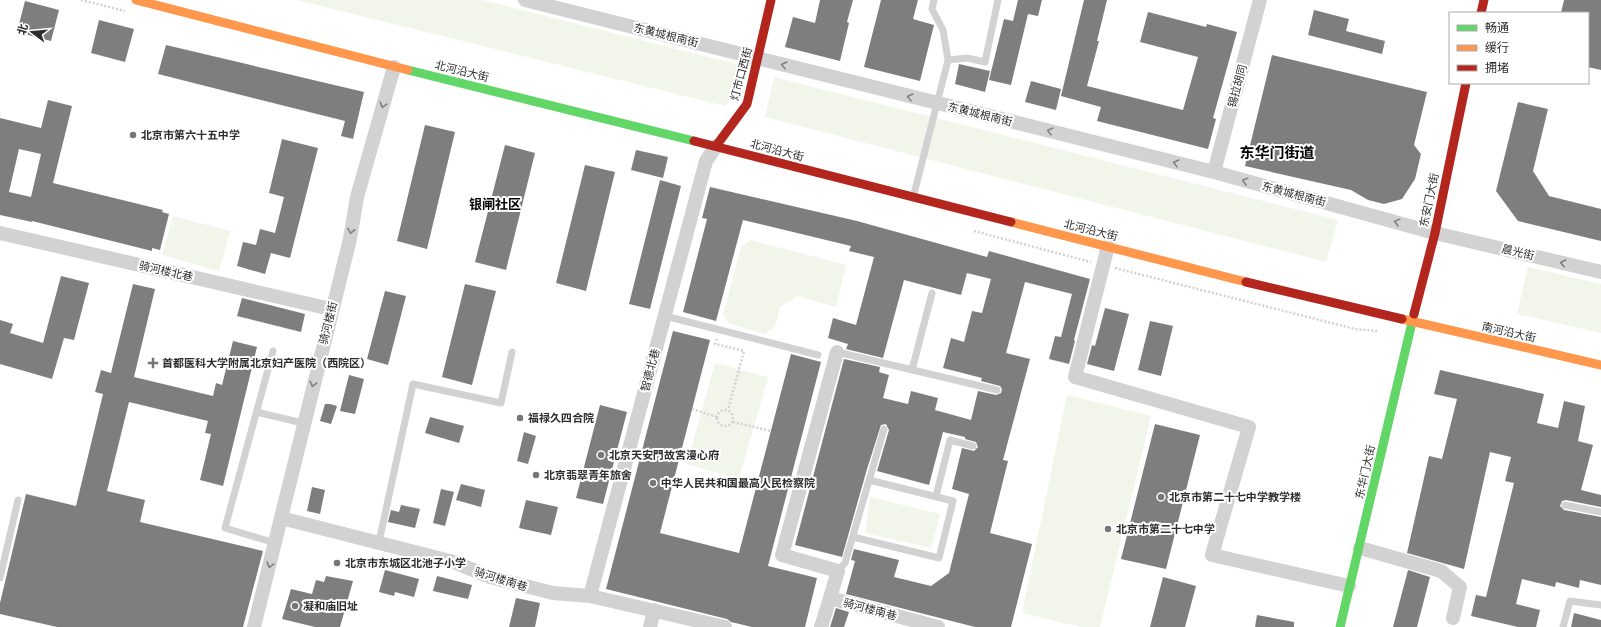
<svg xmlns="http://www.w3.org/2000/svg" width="1601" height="627" font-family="'DM Sans','Noto Sans SC',sans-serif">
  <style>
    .green { fill: #f2f5ea }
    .building { fill: #7e7e7e; fill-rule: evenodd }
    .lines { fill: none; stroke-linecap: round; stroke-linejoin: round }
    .path { stroke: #d2d2d2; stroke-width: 2.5; stroke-dasharray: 2 2; stroke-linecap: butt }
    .lane { stroke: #d2d2d2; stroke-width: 7 }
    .street { stroke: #d2d2d2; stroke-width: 14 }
    .fast { stroke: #63d668; stroke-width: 9 }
    .slow { stroke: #ff974d; stroke-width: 9 }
    .jam { stroke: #b3261e; stroke-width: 9 }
    .oneway { stroke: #808080 }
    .poi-dot { fill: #767676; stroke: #fff; stroke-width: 1.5 }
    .labels { text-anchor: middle; stroke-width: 4; stroke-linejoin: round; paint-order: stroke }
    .street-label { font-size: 11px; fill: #2d2d2d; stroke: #fff }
    .poi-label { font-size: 11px; font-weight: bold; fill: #2d2d2d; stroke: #fff; text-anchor: start }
    .quarter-label { font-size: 13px; font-weight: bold; fill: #000; stroke: #fff }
    .district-label { font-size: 15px; font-weight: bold; fill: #000; stroke: #fff }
  </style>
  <rect width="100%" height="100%" fill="#fff"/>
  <path class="green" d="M297 0H482L736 64 740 87 725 106Z
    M774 77 1338 220 1326 262 765 117Z
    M173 216 230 231 219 271 162 255Z
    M751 240 846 265 836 307 797 296 780 307 775 327 764 334 728 323 723 315 741 247Z
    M1528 267 1601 284V333L1517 314Z
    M715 363 768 377 739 479 687 464Z
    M1067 395 1151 416 1100 627H1081L1022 613Z
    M870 497 940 514 931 548 865 533Z"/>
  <path class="building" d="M820 0H853L847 22 849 23 840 61 785 47 793 17 815 23Z
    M881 0H918L913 19 934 25 920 81 864 67Z
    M1018 0H1042L1038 16 1028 14 1011 85 989 80 1004 19 1013 21Z
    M1084 0H1107L1097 41H1099L1087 86 1183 110 1198 57 1140 42 1148 12 1206 27 1207 24 1237 32 1213 118 1216 119 1208 149 1097 121 1101 107 1061 96Z
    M1564 0H1601V70L1588 67V13H1561Z
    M25 1 59 10 51 41 17 32Z
    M1314 10 1349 19 1346 31 1385 41 1382 54 1308 35Z
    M99 20 134 29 125 62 91 53Z
    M166 45 364 92 353 139 341 136 345 121 158 74Z
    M1272 55 1427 92 1414 145 1421 154 1415 179 1402 199 1384 204 1368 200 1351 190 1245 166Z
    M959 64 990 71 985 92 955 84Z
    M1031 81 1061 89 1056 110 1025 102Z
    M48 100 72 106 53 183 163 210 162 212 169 214 160 250 152 248V251L32 221V222L0 215V118L41 128ZM19 149 41 154 31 197 9 192Z
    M1518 102 1548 109 1533 171 1549 196 1601 209V241L1518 221 1496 191Z
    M425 125 455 132 427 249 397 241Z
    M282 139 318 148 290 258 271 253 265 274 237 266 243 242 256 245 260 229 275 233 284 197 269 193Z
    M505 145 535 153 506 270 475 262Z
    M636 150 668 157 663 178 631 170Z
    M585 165 615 172 586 291 556 283Z
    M660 180 681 186 650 309 629 304Z
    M710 187 857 221 987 257 989 251 1090 279 1074 340 1075 341 1069 364 1049 359 1055 336 1061 337 1072 294 1025 282 1006 353 1030 359 1003 460 1008 461 990 533 1032 544 1011 627H975L846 594 855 561 851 560 854 549 899 560 894 577 931 586 949 573 969 494 952 489 962 448 974 451 978 447 976 442 965 439V437L943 432 929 485 877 471 889 430 886 424 881 425 867 469 842 557 795 545 844 359 880 367 879 372 889 375 883 398 908 404 911 391 938 398 935 410 971 420 978 391 996 395 1001 393 1002 389 1000 386 981 381 982 378 943 368 951 338 964 342 972 311 982 313 991 279 967 273 961 295 904 280 883 358 846 349 848 344 828 338 833 318 856 325 874 257 849 251 851 246 743 220 716 321 683 312 707 219 702 218Z
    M61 276 89 283 74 340 64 338 52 379 0 364V320L13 324 10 333 43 343Z
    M133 284 155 289 134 377 213 396 216 383 222 385 233 341 257 347 223 486 200 480 211 434 205 433 208 421 129 402 107 491 145 500 140 522 263 551 243 627H57L0 614V603L26 494 76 506 103 394 95 392 101 370 111 373Z
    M465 284 496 291 472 385 442 377Z
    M385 291 406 296 388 365 367 359Z
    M242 298 305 314 301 332 237 316Z
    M1105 308 1129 314 1114 371 1087 364 1092 345 1095 346Z
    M1150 321 1173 326 1161 376 1138 370Z
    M673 331 710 340 660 533 739 553 791 354 821 362 768 566 817 578 805 627H752L731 622 727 619 606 589Z
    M1440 370 1544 394 1537 423 1558 428 1564 401 1585 406 1578 441 1593 445 1581 490 1601 495V507L1566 500 1562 501 1560 506 1564 510 1601 517V585L1580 580 1579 588 1556 582 1555 587 1522 579 1516 604 1540 610 1536 627H1518L1471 616 1476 595 1486 597 1514 483 1505 481 1511 457 1490 452 1464 569 1407 553 1429 456 1442 459 1457 399 1434 394Z
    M349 375 364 379 355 414 340 411Z
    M325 404H330L337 406 331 424 320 421Z
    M600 405 627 412 603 504 576 498Z
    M430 417 464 426 459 443 425 433Z
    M1155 424 1200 435 1166 569 1121 559Z
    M524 432 536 436 528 464 517 461Z
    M461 484 485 490 481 507 456 500Z
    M312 487 325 490 320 514 307 511Z
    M441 489 454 492 445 526 433 523Z
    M526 500 558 507 551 535 519 528Z
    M401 505 420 509 415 528 388 522 391 510 399 512Z
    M385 570 419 579 414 597 395 592 394 596 379 592Z
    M1408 570 1430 577 1417 627H1393Z
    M326 576 353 581 340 627H315L282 619 291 589 312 594 316 580 324 582Z
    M437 576 472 585 468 599 433 591Z
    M1163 577 1196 586 1185 627H1150Z
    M516 598 540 603 535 627H509Z
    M836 608 849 612 844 627H830Z
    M1574 613 1601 620V627H1571Z
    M1257 615 1294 622V627H1255Z"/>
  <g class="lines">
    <path class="path" d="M81 0 125 11
      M974 231 1091 262
      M1115 268 1355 329 1377 331
      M717 339 715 344 744 351 728 410
      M692 409 717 417
      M717 418a8 8 0 1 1 16 0a8 8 0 1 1-16 0Z
      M733 422 771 431"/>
    <path class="lane" d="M948 60 967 58 985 62 998 0
      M913 198 948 60 943 30 932 9 934 0
      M665 316 818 355
      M273 351 225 528 275 543
      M837 352 997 390
      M912 370 932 293
      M256 412 303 423
      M936 496 950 440 973 446
      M1565 505 1601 512
      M853 537 939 558 953 501 869 480
      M379 542 413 384 501 403 512 352
      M838 571 845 563 884 429
      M0 578 18 500
      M1563 627 1570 601 1601 605"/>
    <path class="street" d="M525 0 1214 172 1435 233 1601 272
      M1214 172 1260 0
      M0 233 331 309
      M1108 246 1075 377 1249 427 1212 555 1349 586
      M281 518 454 562 490 577 553 593 590 596 725 627
      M1360 548 1441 571 1460 587 1453 618
      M590 596 706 161 716 146
      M830 598 838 571 782 555 837 352
      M254 627 350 239 357 197 394 67
      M650 627 654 610
      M821 627 830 598 938 627"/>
    <path class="fast" d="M408 70 694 141
      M1340 627 1414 314"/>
    <path class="slow" d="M136 0 408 70
      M1011 222 1246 282
      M1402 319 1601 365"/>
    <path class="jam" d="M1481 13 1484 0
      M694 141 1011 222
      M716 146 747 104 771 0
      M1246 282 1402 319
      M1414 314 1435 233 1466 83"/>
  </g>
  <defs><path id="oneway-chevron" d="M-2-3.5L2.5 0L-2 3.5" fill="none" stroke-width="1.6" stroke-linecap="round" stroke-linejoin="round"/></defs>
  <g class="oneway">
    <use href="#oneway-chevron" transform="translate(784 65) rotate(-166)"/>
    <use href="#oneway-chevron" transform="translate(910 97) rotate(-166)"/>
    <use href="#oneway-chevron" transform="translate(383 105) rotate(106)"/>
    <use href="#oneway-chevron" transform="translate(1050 131) rotate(-166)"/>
    <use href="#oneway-chevron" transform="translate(1176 163) rotate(-166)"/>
    <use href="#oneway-chevron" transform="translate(1245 181) rotate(-165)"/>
    <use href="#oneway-chevron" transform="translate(1397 222) rotate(-165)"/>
    <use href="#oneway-chevron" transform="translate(351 231) rotate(100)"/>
    <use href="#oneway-chevron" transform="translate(1563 263) rotate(-167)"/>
    <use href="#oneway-chevron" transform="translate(313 384) rotate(104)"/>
    <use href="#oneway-chevron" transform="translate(270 565) rotate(105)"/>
  </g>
  <g class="poi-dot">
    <circle cx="133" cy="135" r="4"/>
    <path d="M151 357h4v4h4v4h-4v4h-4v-4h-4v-4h4z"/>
    <circle cx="520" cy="418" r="4"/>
    <circle cx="601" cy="455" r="4"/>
    <circle cx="536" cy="475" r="4"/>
    <circle cx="653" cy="483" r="4"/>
    <circle cx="1161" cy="497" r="4"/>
    <circle cx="1108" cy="529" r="4"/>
    <circle cx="337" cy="563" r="4"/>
    <circle cx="295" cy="606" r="4"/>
  </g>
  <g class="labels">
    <g class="street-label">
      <text transform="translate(666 35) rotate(14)" y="4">东黄城根南街</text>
      <text transform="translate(462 71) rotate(14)" y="4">北河沿大街</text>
      <text transform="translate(741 74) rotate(-75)" y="4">灯市口西街</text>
      <text transform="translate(1237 86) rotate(-75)" y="4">锡拉胡同</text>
      <text transform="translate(980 114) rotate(14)" y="4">东黄城根南街</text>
      <text transform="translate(777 150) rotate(15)" y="4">北河沿大街</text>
      <text transform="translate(1294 194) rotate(15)" y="4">东黄城根南街</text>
      <text transform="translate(1429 200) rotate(-78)" y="4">东安门大街</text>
      <text transform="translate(1091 230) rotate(14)" y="4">北河沿大街</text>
      <text transform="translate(1518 252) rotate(13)" y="4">晨光街</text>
      <text transform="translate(166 271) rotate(13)" y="4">骑河楼北巷</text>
      <text transform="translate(328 323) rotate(-76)" y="4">骑河楼街</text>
      <text transform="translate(1509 332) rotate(13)" y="4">南河沿大街</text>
      <text transform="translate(650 370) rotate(-75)" y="4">智德北巷</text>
      <text transform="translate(1365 472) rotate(-77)" y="4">东华门大街</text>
      <text transform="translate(501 579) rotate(17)" y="4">骑河楼南巷</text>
      <text transform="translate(870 609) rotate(15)" y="4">骑河楼南巷</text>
    </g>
    <g class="poi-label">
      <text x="141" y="139">北京市第六十五中学</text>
      <text x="162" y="367">首都医科大学附属北京妇产医院（西院区）</text>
      <text x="528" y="422">福禄久四合院</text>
      <text x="609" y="459">北京天安門故宮漫心府</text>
      <text x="544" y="479">北京翡翠青年旅舍</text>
      <text x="661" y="487">中华人民共和国最高人民检察院</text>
      <text x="1169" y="501">北京市第二十七中学教学楼</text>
      <text x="1116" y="533">北京市第二十七中学</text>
      <text x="345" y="567">北京市东城区北池子小学</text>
      <text x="303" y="610">凝和庙旧址</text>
    </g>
    <g class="quarter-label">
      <text x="495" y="209">银闸社区</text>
    </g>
    <g class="district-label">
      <text x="1277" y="158">东华门街道</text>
    </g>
  </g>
  <rect x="1449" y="12" width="140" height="72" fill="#ffffff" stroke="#ababab"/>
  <rect x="1457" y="25" width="20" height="6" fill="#63d668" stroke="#ababab"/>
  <text x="1485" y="32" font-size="12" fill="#2d2d2d">畅通</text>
  <rect x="1457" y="45" width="20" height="6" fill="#ff974d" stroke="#ababab"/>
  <text x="1485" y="52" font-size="12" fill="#2d2d2d">缓行</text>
  <rect x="1457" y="65" width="20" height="6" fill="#b3261e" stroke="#ababab"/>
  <text x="1485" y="72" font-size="12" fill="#2d2d2d">拥堵</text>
  <g transform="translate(32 32) rotate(286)" stroke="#ffffff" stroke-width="3" paint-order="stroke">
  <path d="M0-3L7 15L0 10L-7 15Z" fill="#2d2d2d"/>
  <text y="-6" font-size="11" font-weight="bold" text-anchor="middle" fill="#2d2d2d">北</text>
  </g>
</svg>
